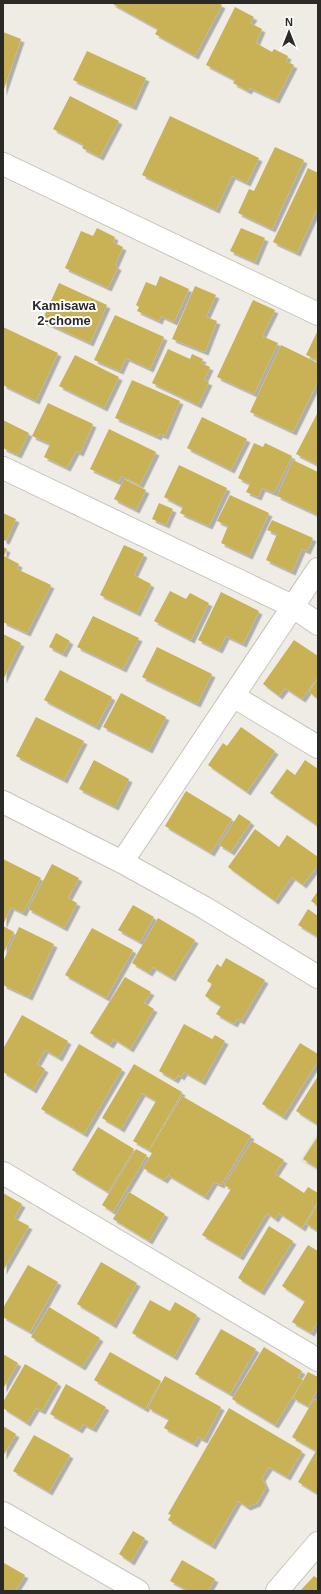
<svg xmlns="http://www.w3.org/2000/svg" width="321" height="1594" font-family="Arial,sans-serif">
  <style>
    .built { fill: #e7e3d4 }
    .building { fill: #c9b156; filter: url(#shadow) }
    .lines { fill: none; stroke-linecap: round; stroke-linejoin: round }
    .minor-casing { stroke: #c6c4bd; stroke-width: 24 }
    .minor { stroke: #fff; stroke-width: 22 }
    .labels { text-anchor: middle; stroke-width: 4; stroke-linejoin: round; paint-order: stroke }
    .neighbourhood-label { font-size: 13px; font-weight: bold; fill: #2b2a27; stroke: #fff }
  </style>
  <defs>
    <filter id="shadow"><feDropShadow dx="3.5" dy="3.5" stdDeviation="0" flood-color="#0004"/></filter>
  </defs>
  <rect width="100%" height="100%" fill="#eeece5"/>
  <path class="built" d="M318 1132V1172L300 1161Z"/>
  <path class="building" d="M111 3H218L222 5 195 56 155 34 158 29Z
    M235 7 254 17 250 23 262 29 256 43 272 52 274 49 288 56 286 61 294 65 276 100 250 88 248 91 233 83 235 80 206 65Z
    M3 32 21 39 3 92Z
    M87 51 146 78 133 107 73 80Z
    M70 96 119 121 100 157 82 148 84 145 53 129Z
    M170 116 259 158 247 183 232 176 216 210 142 175Z
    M275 147 304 160 272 229 238 213 249 189 254 191Z
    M308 168 318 173V207L297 253 273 242Z
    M97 228 115 237 113 242 123 247 115 265 118 267 108 288 65 268 81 231 93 236Z
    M241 228 265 238 255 262 230 251Z
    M160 276 189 289 174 322 161 316 159 321 137 311 139 307 136 305 146 282 156 286Z
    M59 283 107 305 90 343 42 321Z
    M195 286 216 295 206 317 217 321 205 352 172 339Z
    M253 300 275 310 262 336 278 343 254 394 217 377Z
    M115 315 164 337 150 369 126 358 120 371 94 360Z
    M3 327 58 353 36 401 3 385Z
    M318 330V360L306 355Z
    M281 345 318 363V381L293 432 250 412Z
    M168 349 190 359 192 354 203 359 201 363 210 367 204 380 209 382 198 405 152 383Z
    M75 355 119 377 104 408 59 386Z
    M132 380 180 401 165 436 159 434 158 437 115 418Z
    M48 403 93 424 80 453 76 451 67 468 44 457 50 444 32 436Z
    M318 412V465L296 454Z
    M202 417 247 439 231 470 187 448Z
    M3 420 29 433 18 455 3 448Z
    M109 429 156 452 140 485 122 476 118 482 90 469Z
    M254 443 263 447 265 443 292 456 274 493 262 488 258 497 246 492 250 484 238 478Z
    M293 460 318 472V515L277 496Z
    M179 465 227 488 209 526 180 513 183 507 164 497Z
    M124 479 146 490 136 510 114 499Z
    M230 495 269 513 249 556 221 543 228 526 217 521Z
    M159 503 173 509 166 525 152 519Z
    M3 513 16 519 6 541 3 540Z
    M272 520 313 538 307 551 302 549 292 572 266 560 277 534 267 530Z
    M124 545 144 554 134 575 151 584 137 613 100 595Z
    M3 547 7 549 4 556 19 564 17 569 51 585 27 633 3 622Z
    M170 591 186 599 190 593 209 603 191 640 154 621Z
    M221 592 259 611 243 644 226 636 219 650 198 640Z
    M93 616 139 638 123 669 77 647Z
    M56 633 70 641 63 654 49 647Z
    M3 634 21 643 3 680Z
    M294 640 318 656V677L302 699 285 688 279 696 263 684Z
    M157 647 212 674 197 704 142 677Z
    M60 670 112 697 96 727 44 700Z
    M318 679V699L309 692Z
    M121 693 166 717 149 750 103 727Z
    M36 717 84 741 64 780 16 756Z
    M241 727 275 751 247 792 208 765 223 743 227 746Z
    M94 760 129 779 115 807 79 789Z
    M305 760 318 769V826L270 793 287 769 295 775Z
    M186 791 232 819 211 853 165 826Z
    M239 814 251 822 231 852 219 845Z
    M255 829 279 847 287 835 318 857V865L303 885 292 877 275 901 228 867Z
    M3 859 41 878 23 913 11 907 3 925Z
    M52 864 79 878 68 898 77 903 64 928 28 909Z
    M318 891V906L311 901Z
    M133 905 154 917 140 942 118 930Z
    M308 909 318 916V937L298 925Z
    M158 918 195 940 172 978 153 967 149 973 132 963Z
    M3 926 14 932 3 954Z
    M19 927 54 944 29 997 3 985V962Z
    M92 928 133 950 106 998 65 975Z
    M226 958 265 980 241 1021 237 1019 234 1024 216 1014 221 1006 205 996 212 984 207 981 217 964 221 967Z
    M125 977 151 992 144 1003 154 1009 130 1049 114 1039 110 1045 90 1033Z
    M22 1015 68 1041 59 1058 45 1050 37 1064 45 1069 33 1090 3 1072V1049Z
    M184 1024 212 1039 215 1035 225 1041 202 1082 184 1072 181 1077 178 1075 175 1080 159 1071Z
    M300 1043 318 1054V1061L283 1117 262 1104Z
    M79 1044 122 1069 84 1134 41 1109Z
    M134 1064 182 1092 149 1150 133 1141 156 1101 142 1093 121 1129 102 1118Z
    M318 1076V1125L296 1111Z
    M182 1096 251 1136 221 1185 214 1182 205 1197 168 1175 164 1180 143 1168 152 1153 149 1151Z
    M98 1127 134 1149 108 1192 72 1170Z
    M318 1136V1168L303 1159Z
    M252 1141 284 1160 275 1174 304 1193 308 1187 318 1193V1201L302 1228 279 1213 275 1219 267 1213 240 1257 202 1235 231 1189 224 1185Z
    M136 1149 147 1155 113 1212 102 1205Z
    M129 1192 165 1214 149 1241 113 1219Z
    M3 1193 22 1204 14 1218 29 1226 3 1271Z
    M318 1204V1231L306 1224Z
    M269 1226 293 1241 261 1292 238 1278Z
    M308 1245 318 1251V1321L311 1333 292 1322 305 1301 282 1286Z
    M101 1262 137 1283 113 1325 77 1304Z
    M28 1265 58 1282 30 1332 3 1317V1308Z
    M150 1300 170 1311 175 1302 197 1315 174 1357 132 1333Z
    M49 1307 100 1338 82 1367 31 1337Z
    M221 1329 256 1349 230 1394 195 1374Z
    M264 1347 302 1371 298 1377 303 1380 275 1425 232 1399Z
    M110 1352 161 1381 145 1409 94 1380Z
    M3 1354 18 1363 3 1389Z
    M25 1364 58 1383 42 1411 36 1408 27 1423 3 1408V1402Z
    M308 1372 318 1377V1389L308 1406 293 1398Z
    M165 1376 221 1407 204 1440 198 1437 194 1444 164 1428 169 1419 148 1408Z
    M66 1384 106 1407 93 1429 83 1424 79 1430 50 1414Z
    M314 1399 318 1401V1494L298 1482 316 1451 292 1437Z
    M229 1408 302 1451 287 1477 269 1467 262 1478 266 1487 257 1503 247 1507 238 1501 212 1546 168 1520 171 1515 168 1514Z
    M3 1426 16 1434 3 1456Z
    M34 1435 70 1455 49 1492 13 1471Z
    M133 1531 145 1538 131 1562 119 1554Z
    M182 1560 215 1579 208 1591H189L170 1581Z
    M4 1563 25 1575 15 1591H3Z
    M314 1576 318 1579V1591H300Z"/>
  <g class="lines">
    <defs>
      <path id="minor" d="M3 164 318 314
        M3 468 292 606 318 624
        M233 696 318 747
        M3 802 122 862 205 908 318 977
        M122 862 318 569
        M3 1173 318 1360
        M3 1513 138 1591
        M277 1591 318 1543"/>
    </defs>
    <use href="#minor" class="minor-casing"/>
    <use href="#minor" class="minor"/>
  </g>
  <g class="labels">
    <g class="neighbourhood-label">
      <text x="64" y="310">Kamisawa<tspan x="64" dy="15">2-chome</tspan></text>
    </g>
  </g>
  <rect width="321" height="1594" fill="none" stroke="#2b2a27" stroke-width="8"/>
  <g transform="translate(289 32)" stroke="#ffffff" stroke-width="3" paint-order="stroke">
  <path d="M0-3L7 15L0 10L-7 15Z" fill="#2b2a27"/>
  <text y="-6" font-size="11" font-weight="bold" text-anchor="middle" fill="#2b2a27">N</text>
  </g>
</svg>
